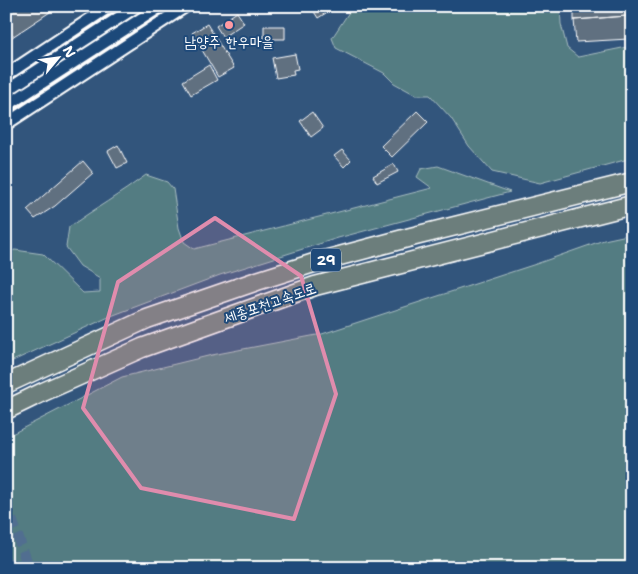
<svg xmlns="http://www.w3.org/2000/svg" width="638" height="574" font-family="'Shantell Sans','Poor Story',sans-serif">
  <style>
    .green { fill: #527b82; stroke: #a8bdc0 }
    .building { fill: #606f80; stroke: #fff }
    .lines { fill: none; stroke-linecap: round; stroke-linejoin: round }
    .minor-tunnel { stroke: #516e90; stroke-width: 11; stroke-dasharray: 11 5.5; stroke-linecap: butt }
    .minor-casing { stroke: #fff; stroke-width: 15 }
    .highway-casing { stroke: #fff; stroke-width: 21 }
    .minor { stroke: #1f4a7a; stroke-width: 11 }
    .highway { stroke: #6c7e7c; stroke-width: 18 }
    .marked { fill: #e08cad; fill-opacity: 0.2; stroke: #e08cad; stroke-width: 4; stroke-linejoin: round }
    .poi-dot { fill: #ff9aa2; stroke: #1f4a7a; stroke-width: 2 }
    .labels { text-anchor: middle; stroke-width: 4; stroke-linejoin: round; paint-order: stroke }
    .shield { fill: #1f4a7a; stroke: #bcc9d7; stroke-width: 1 }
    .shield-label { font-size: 14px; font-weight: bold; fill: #fff }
    .poi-label { font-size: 15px; fill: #fff; stroke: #1f4a7a }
    .street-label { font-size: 15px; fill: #fff; stroke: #1f4a7a }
  </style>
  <rect width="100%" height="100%" fill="#32557c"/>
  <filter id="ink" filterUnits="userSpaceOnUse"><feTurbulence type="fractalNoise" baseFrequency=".02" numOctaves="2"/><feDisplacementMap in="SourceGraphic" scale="10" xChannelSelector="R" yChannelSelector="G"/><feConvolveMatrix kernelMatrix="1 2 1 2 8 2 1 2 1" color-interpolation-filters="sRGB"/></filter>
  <g filter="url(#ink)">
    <path class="green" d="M353 6H560L561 24 567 48 578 57 632 46V158L540 183 492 172 469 146 451 118 430 95H416L394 83 384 73 336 48 332 38Z
      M438 166 510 192 338 238 220 275 111 316 6 364V252L15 250 43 254 83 293 100 292V278L80 266 66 247 69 227C94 209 121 194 146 175L167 182 173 189 179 228 184 242 194 249 432 188 417 177 421 169Z
      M632 234V568H6V437L122 377 212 355 322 334 536 264 604 240Z"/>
    <path class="building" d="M6 6H46L50 12 6 41Z
      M319 6H333L334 8 318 18 313 10Z
      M574 6H627V16L574 20Z
      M237 12 244 23 223 37 216 26Z
      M627 16 629 39 576 42 574 20Z
      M207 24 234 68 218 77 192 33Z
      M264 26H285V39H264Z
      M295 54 298 69 293 70 294 75 276 78 272 58Z
      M209 65 217 80 191 95 183 81Z
      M417 111 428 122 392 157 381 146Z
      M312 112 323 128 311 137 300 121Z
      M118 145 127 163 117 168 108 151Z
      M342 150 351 160 344 167 334 156Z
      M83 161 93 173 55 206 35 219 27 210Z
      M394 164 398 172 377 183 373 176Z"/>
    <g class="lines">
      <path class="minor-tunnel" d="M6 504 29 568
        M6 559 9 568"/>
      <defs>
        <path id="minor" d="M6 75 110 6
          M6 91 137 6
          M6 106 161 6
          M6 124 186 6"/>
        <path id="highway" d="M6 384 147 319 257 281 317 262 411 237 632 182
          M6 410 43 392 142 348 315 286 632 205"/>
      </defs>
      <use href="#minor" class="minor-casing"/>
      <use href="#highway" class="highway-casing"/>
      <use href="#minor" class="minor"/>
      <use href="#highway" class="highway"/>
    </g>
  </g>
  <path class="marked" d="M215 218 301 276 336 394 294 519 141 488 83 408 118 282Z"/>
  <circle class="poi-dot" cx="229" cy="25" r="5"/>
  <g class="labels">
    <rect class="shield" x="311" y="248.5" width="30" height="23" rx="4"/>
    <g class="shield-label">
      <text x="326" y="265">29</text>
    </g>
    <g class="poi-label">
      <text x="229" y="47">남양주 한우마을</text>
    </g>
    <g class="street-label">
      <text transform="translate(270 303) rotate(-19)" y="5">세종포천고속도로</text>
    </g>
  </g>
  <rect width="638" height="574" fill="none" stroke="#1f4a7a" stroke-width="25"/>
  <rect x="12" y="12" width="613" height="549" fill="none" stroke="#fff" stroke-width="2" filter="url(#ink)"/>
  <g transform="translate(58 58) rotate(61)" stroke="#1f4a7a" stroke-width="4" paint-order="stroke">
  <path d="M0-4L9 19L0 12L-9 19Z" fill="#ffffff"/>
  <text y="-8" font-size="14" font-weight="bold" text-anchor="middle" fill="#ffffff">N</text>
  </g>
</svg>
